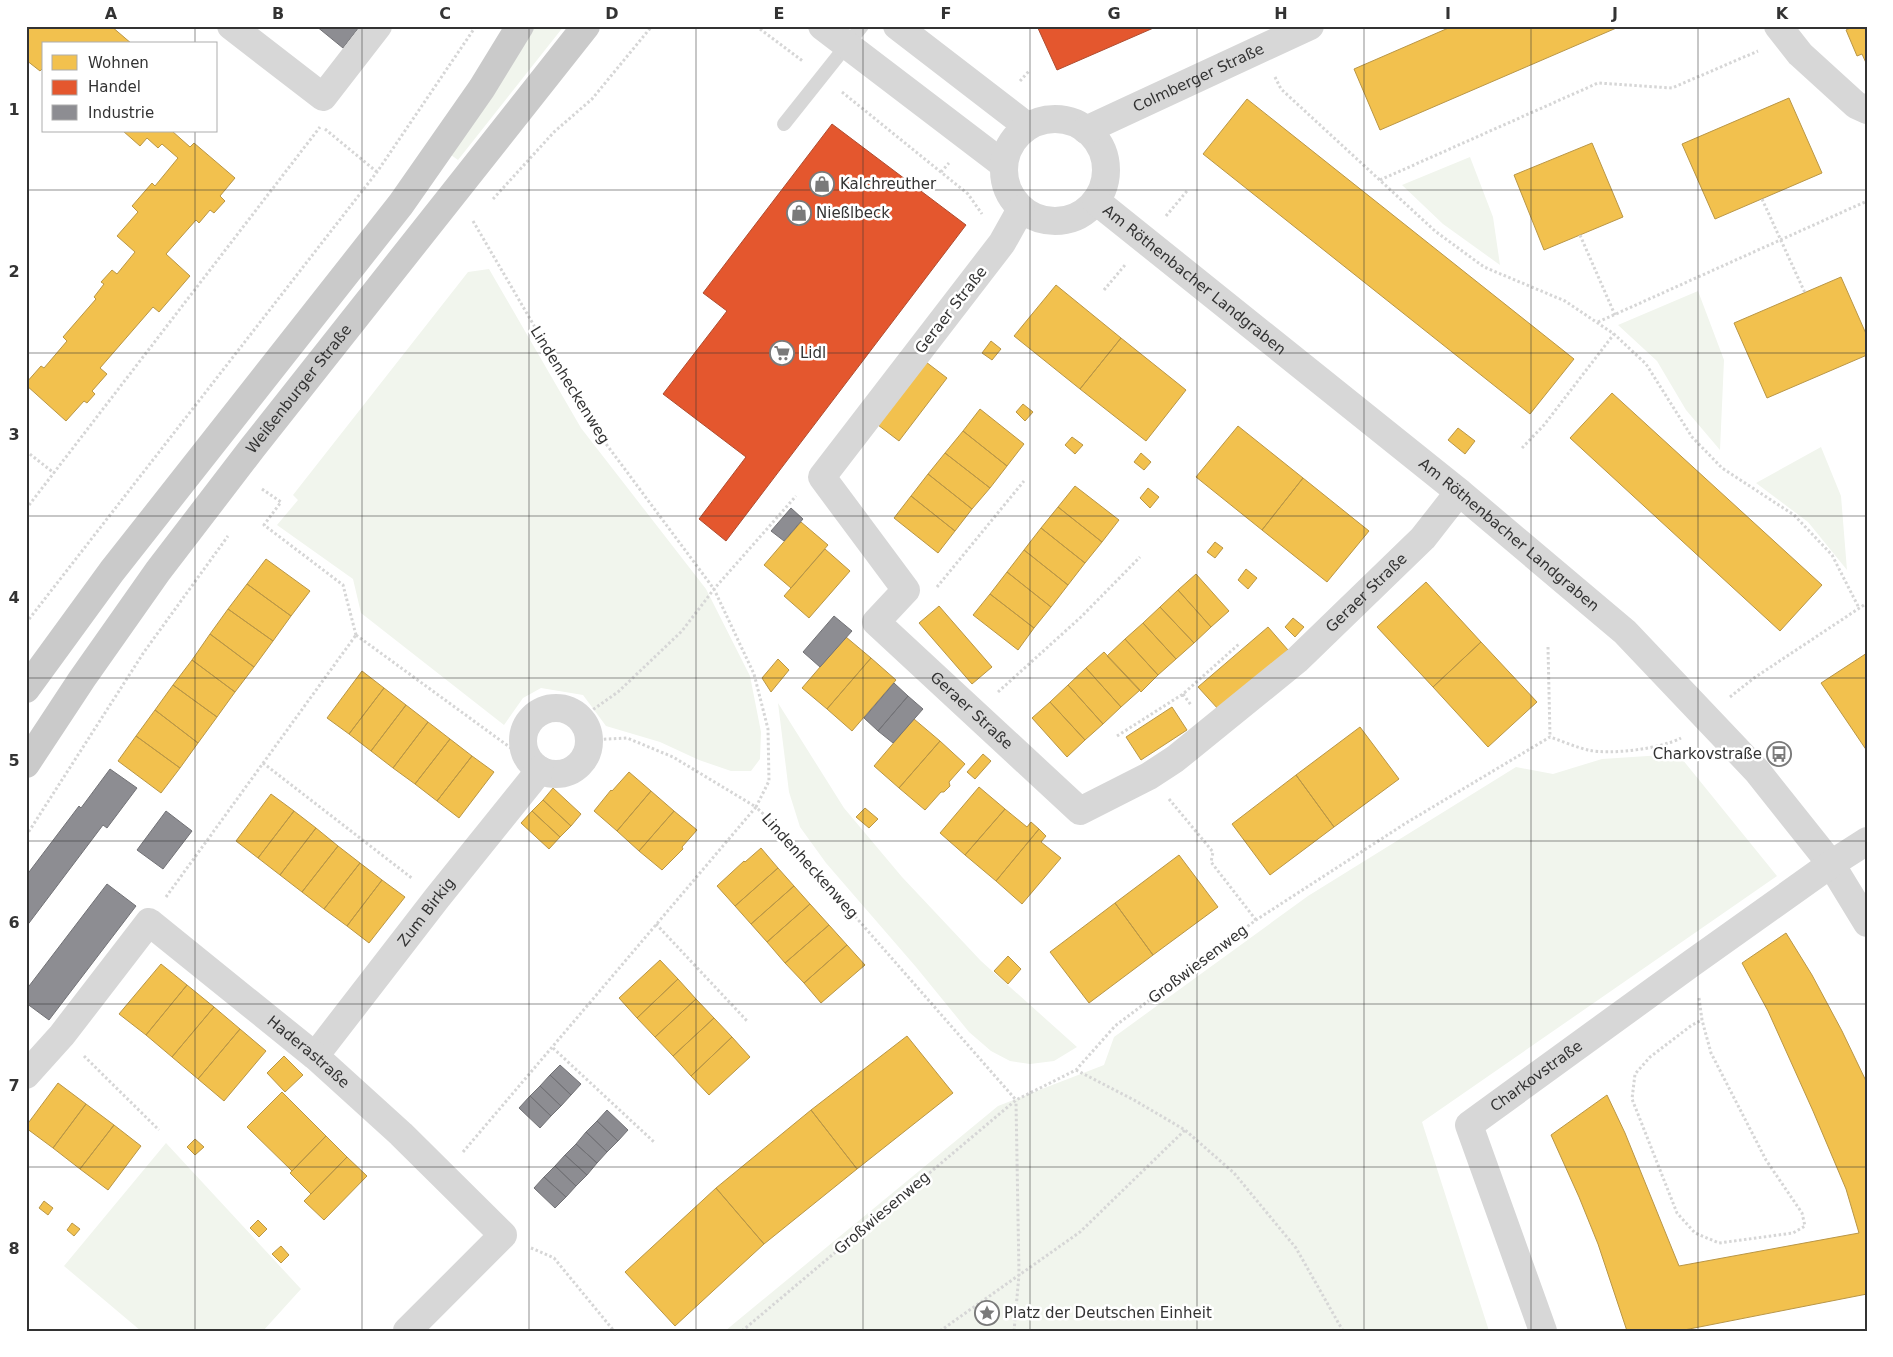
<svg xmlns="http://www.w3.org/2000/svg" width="1893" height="1357" font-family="'DejaVu Sans',sans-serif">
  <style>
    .green { fill: #f1f5ed }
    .homes { fill: #f2c14e; stroke: #b99646 }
    .shops { fill: #e4572e; stroke: #af4c30 }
    .industry { fill: #8d8d92; stroke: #727276 }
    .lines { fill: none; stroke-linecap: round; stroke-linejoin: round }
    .path { stroke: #d6d6d6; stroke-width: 3; stroke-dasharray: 2.5 2.5; stroke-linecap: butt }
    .service { stroke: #d7d7d7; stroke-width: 14 }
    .minor { stroke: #d7d7d7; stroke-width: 28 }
    .primary { stroke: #cacaca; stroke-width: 28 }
    .grid { fill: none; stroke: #333; stroke-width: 1; stroke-opacity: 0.55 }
    .labels { text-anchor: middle; stroke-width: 5; stroke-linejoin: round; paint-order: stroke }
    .street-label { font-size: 15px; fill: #333; stroke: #fff }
    .poi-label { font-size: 15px; fill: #333; stroke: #fff; text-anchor: start }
    .neatline { fill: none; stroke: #333; stroke-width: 2 }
    .grid-label { font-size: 16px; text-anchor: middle; font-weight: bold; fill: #333 }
  </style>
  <rect width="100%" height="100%" fill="#fff"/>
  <path class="green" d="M535 26H564L458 160 451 155Z
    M1470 157 1493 217 1500 265 1443 224 1402 185Z
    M489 269 581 428 706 589 750 676 761 732 760 759 751 771H731L699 760 660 742 606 726 583 695 541 688 523 698 504 725 361 613 353 579 277 525 298 500 293 495 468 272Z
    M1698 291 1724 360 1720 450 1686 410 1657 361 1618 325Z
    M1821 447 1841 496 1847 570 1808 522 1756 483Z
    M778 703 844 808 902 877 981 961 1077 1047 1054 1061 1030 1064 1010 1061 991 1051 969 1032 916 967 826 863 800 827 789 792Z
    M1678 754 1777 876 1422 1122 1489 1331H725L998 1106 1104 1065 1114 1037 1308 896 1516 767 1553 774 1602 759Z
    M166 1143 301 1289 263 1331H141L64 1266Z"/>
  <path class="homes" d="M26 26H111L132 44H44V67L40 71 26 60Z
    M1453 26H1621L1380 130 1354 69Z
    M1854 26H1867V65L1862 54 1857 56 1846 30Z
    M1789 98 1822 173 1715 219 1682 144Z
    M1247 99 1574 359 1530 414 1203 154Z
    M123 131H172L190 147 194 143 235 178 220 196 225 201 214 213 210 210 199 223 196 220 166 254 190 276 159 312 153 307 100 368 107 374 92 391 95 394 87 403 84 401 66 421 26 385V383L41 366 44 368 67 341 63 337 96 299 94 297 104 284 101 282 112 270 117 274 135 252 117 236 138 212 132 206 152 183 155 186 178 158 162 144 158 148 147 138 140 146Z
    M1592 143 1623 217 1544 250 1514 175Z
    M1841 277 1867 336V355L1767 398 1734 323Z
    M1056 285 1121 338 1080 389 1014 336Z
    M1121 338 1186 390 1146 441 1080 389Z
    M991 341 1001 349 992 360 982 353Z
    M926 362 947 378 899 441 878 425Z
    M1612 393 1822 585 1780 631 1570 438Z
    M1023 404 1033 412 1025 421 1016 412Z
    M980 409 1024 444 1007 466 963 431Z
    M1238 426 1303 478 1262 530 1196 477Z
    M1458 428 1475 441 1465 454 1448 440Z
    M963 431 1007 466 990 488 945 453Z
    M1072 437 1083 445 1075 454 1065 445Z
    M945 453 990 488 972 509 928 474Z
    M1141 453 1151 462 1144 470 1134 462Z
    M928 474 972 509 955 531 911 496Z
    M1303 478 1369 531 1327 582 1262 530Z
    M1075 486 1119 520 1102 542 1058 507Z
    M1148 488 1159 497 1150 508 1140 498Z
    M911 496 955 531 938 553 894 518Z
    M1058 507 1102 542 1085 563 1041 528Z
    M801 522 828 545 791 588 764 565Z
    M1041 528 1085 563 1068 585 1024 550Z
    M1215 542 1223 548 1215 558 1207 552Z
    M825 549 850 571 809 618 784 596Z
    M1024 550 1068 585 1051 607 1007 572Z
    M266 559 310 591 291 616 247 584Z
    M1246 569 1257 578 1248 589 1238 580Z
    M1007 572 1051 607 1034 628 990 594Z
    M1196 574 1229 611 1211 627 1178 590Z
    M1426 582 1481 642 1433 687 1377 627Z
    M247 584 291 616 273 641 228 609Z
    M1178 590 1211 627 1194 643 1160 607Z
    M990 594 1034 628 1018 650 973 615Z
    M939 606 992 667 972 684 919 623Z
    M1160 607 1194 643 1176 659 1143 623Z
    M228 609 273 641 254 667 210 634Z
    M1293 618 1304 627 1295 637 1285 627Z
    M1143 623 1176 659 1158 675 1125 639Z
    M1268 627 1288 650 1219 710 1198 687Z
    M210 634 254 667 235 692 192 660Z
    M846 637 871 658 827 709 802 688Z
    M1125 639 1158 675 1141 692 1107 656Z
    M1481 642 1537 702 1488 747 1433 687Z
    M1104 652 1140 690 1121 707 1086 668Z
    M1867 653V751L1821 683Z
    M871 658 896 680 852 731 827 709Z
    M778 659 789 670 771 692 762 678Z
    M192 660 235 692 217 717 173 685Z
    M1086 668 1121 707 1103 724 1068 685Z
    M362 671 384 688 349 734 327 718Z
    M173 685 217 717 198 743 155 710Z
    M1068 685 1103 724 1085 740 1050 702Z
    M384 688 406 705 371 751 349 734Z
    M1050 702 1085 740 1067 757 1032 718Z
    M406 705 428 722 393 768 371 751Z
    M1172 707 1187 730 1141 760 1126 737Z
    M155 710 198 743 180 768 136 736Z
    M914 719 940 741 899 788 874 766Z
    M428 722 450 739 415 784 393 768Z
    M1360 727 1399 779 1334 827 1296 775Z
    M136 736 180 768 161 793 118 761Z
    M450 739 472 756 437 801 415 784Z
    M940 741 965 764 949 782 950 786 944 792H941L925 810 899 788Z
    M983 754 991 761 975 779 967 772Z
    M472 756 494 772 459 818 437 801Z
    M629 772 651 791 617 831 594 811 611 790 612 791Z
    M1296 775 1334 827 1270 875 1232 824Z
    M979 787 1005 809 965 855 940 833Z
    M553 788 581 814 571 826 543 800Z
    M651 791 674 811 639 851 617 831Z
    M271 794 294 811 258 858 236 841Z
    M543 800 571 826 560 837 532 811Z
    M865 808 878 819 869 828 856 817Z
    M1005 809 1027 827 1031 822 1039 829 996 881 965 855Z
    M294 811 316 828 280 875 258 858Z
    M532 811 560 837 549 849 521 823Z
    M674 811 697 830 682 847 683 849 662 870 639 851Z
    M316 828 338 846 302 892 280 875Z
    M1039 829 1046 836 1041 842 1061 858 1022 904 996 881Z
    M338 846 360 863 324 909 302 892Z
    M761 848 778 868 735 906 717 886 744 861 745 862Z
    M1179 855 1218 907 1153 955 1115 903Z
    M360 863 382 880 347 926 324 909Z
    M778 868 794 886 751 924 735 906Z
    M382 880 405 897 369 943 347 926Z
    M794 886 810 904 767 942 751 924Z
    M1115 903 1153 955 1089 1003 1050 952Z
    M810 904 829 925 785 963 767 942Z
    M829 925 847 945 804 983 785 963Z
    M1786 933 1812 975 1842 1031 1867 1083V1294L1679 1331H1627L1598 1244 1579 1197 1551 1135 1607 1095 1625 1133 1679 1266 1859 1233 1846 1189 1813 1111 1768 1011 1742 963Z
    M847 945 865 965 821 1003 804 983Z
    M1008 956 1021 969 1008 984 994 971Z
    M660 960 678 979 637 1018 619 998Z
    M161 964 187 985 146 1035 119 1014Z
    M678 979 696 999 655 1037 637 1018Z
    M187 985 214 1007 172 1057 146 1035Z
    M696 999 714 1018 673 1056 655 1037Z
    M214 1007 240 1029 198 1079 172 1057Z
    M714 1018 732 1037 691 1076 673 1056Z
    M240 1029 266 1051 224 1101 198 1079Z
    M907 1036 953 1093 857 1169 811 1110Z
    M732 1037 750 1057 709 1095 691 1076Z
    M284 1056 303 1075 285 1092 267 1073Z
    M58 1083 86 1104 53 1148 26 1128V1126Z
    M282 1092 326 1136 292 1171 247 1127Z
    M86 1104 114 1125 80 1169 53 1148Z
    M811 1110 857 1169 764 1244 716 1188Z
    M114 1125 141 1146 108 1190 80 1169Z
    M326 1136 347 1157 311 1194 290 1173Z
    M195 1139 204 1147 195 1155 187 1147Z
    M347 1157 367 1176 324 1220 304 1201Z
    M716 1188 764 1244 675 1326 625 1272Z
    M44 1201 53 1208 48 1215 39 1208Z
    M258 1220 267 1229 259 1237 250 1228Z
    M72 1223 80 1229 74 1236 67 1230Z
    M281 1246 289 1255 281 1263 272 1254Z"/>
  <path class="shops" d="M1037 26H1158L1057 70Z
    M832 124 966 225 726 541 699 519 746 457 663 394 727 311 703 293Z"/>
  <path class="industry" d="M316 26H360L343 48Z
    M791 508 803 519 784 541 771 531Z
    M834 616 852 631 820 667 803 652Z
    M894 683 908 696 878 731 864 718Z
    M908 696 923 709 893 743 878 731Z
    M110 769 137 788 107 828 103 825 26 927V876L79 806 81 808Z
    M166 811 192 831 163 869 137 850Z
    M107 884 136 906 49 1020 26 1003V990Z
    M560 1065 581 1084 571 1095 550 1075Z
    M550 1075 571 1095 561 1106 540 1086Z
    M540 1086 561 1106 551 1116 530 1096Z
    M530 1096 551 1116 540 1128 519 1108Z
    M607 1110 628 1130 618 1141 597 1121Z
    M597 1121 618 1141 607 1152 586 1132Z
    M586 1132 607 1152 597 1163 576 1144Z
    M576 1144 597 1163 587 1175 565 1155Z
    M565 1155 587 1175 576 1186 555 1166Z
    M555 1166 576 1186 566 1197 544 1177Z
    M544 1177 566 1197 555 1208 534 1188Z"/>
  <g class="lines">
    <path class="path" d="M756 26 804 62
      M1275 77 1281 89 1435 231 1484 267 1565 301 1614 334 1646 364 1692 437 1722 468 1794 515 1832 555 1859 608
      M1020 81 1029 71
      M842 92 968 194 982 214
      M325 129 377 172
      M941 172 949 163
      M1380 180 1598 83 1672 88 1758 51
      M493 199 554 132 592 99 652 26
      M1762 199 1805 293
      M1166 216 1187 191
      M473 221 592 425 714 589 754 674 768 729 769 781 756 807 775 825 1016 1100
      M1580 235 1615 315
      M1104 290 1125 265
      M1598 322 1867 201
      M1522 448 1544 425 1614 334
      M26 451 54 473
      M262 489 281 502 264 525 343 585 356 635
      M26 509 320 127
      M937 587 1024 481
      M26 623 377 172 476 26
      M356 635 515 751
      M1548 647 1550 737
      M998 692 1081 617 1140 557
      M1183 694 1191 705
      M1730 697 1754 678 1867 603
      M581 718 618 692 682 631 714 589 796 496
      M1117 736 1183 694 1239 644
      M263 763 413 879
      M1169 799 1213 852 1211 862 1256 920
      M26 836 144 652 228 536
      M166 897 356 635
      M656 924 748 1022
      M1699 998 1702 1020 1711 1053 1766 1160 1802 1213 1805 1226 1793 1233 1719 1243 1695 1233 1677 1213 1632 1099 1635 1074 1650 1057 1692 1025 1702 1020
      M553 1048 654 1142
      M84 1056 159 1130
      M1076 1070 1134 1100 1185 1130 1234 1173 1296 1248 1343 1331
      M463 1152 756 807 673 757 627 738 590 740
      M531 1248 554 1258 614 1331
      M742 1331 1016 1100 1076 1070 1115 1026 1256 920 1406 823 1550 737C1562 741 1575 747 1588 750 1610 755 1660 749 1681 738
      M940 1331 1080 1232 1185 1130
      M1014 1331 1019 1275 1016 1101"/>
    <path class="service" d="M784 124 862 26"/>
    <g class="minor">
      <path d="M231 26 323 97 378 26"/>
      <path d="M822 26 1003 164"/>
      <path d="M897 26 1027 126"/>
      <path d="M1778 26 1800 54 1856 105 1867 110"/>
      <circle cx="1055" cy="170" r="51"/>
      <path id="s1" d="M1086 130 1310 26"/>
      <path id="s2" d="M1096 201 1459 492 1625 632 1757 771 1831 864 1867 923"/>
      <path id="s3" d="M1021 209 1002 243 822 477 906 590 876 622 1080 811 1149 776 1175 759 1297 660 1423 538 1459 492"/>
      <circle cx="556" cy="741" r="33"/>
      <path id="s4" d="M315 1056 437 898 540 770"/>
      <path id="s5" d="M26 1075 62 1035 149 922 315 1056 401 1134 503 1235 407 1331"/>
      <path id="s6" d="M1543 1331 1469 1125 1692 963 1831 864 1867 841"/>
    </g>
    <g class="primary">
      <path d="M26 689 112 571 401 204 482 88 520 26"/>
      <path id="s7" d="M26 764 82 679 158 571 253 447 586 26"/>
    </g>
  </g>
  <path class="grid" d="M195 26V44M362 26V1331M529 26V1331M696 26V1331M863 26V1331M1030 26V1331M1197 26V1331M1364 26V1331M1531 26V1331M1698 26V1331M195 131V1331M26 190H1867M26 353H1867M26 516H1867M26 678H1867M26 841H1867M26 1004H1867M26 1167H1867"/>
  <defs>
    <symbol id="shop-ring" viewBox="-11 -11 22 22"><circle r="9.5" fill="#fff" stroke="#7a7a7a" stroke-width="1.5"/><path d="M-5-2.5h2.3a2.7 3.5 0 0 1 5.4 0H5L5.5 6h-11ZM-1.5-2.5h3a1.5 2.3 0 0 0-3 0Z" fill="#7a7a7a"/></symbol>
    <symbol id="supermarket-ring" viewBox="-11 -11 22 22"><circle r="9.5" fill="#fff" stroke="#7a7a7a" stroke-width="1.5"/><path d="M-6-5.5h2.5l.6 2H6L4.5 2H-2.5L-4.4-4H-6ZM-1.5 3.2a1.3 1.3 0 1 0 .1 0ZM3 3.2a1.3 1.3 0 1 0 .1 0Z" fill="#7a7a7a"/></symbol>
    <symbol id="bus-ring" viewBox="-11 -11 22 22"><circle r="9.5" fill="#fff" stroke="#7a7a7a" stroke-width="1.5"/><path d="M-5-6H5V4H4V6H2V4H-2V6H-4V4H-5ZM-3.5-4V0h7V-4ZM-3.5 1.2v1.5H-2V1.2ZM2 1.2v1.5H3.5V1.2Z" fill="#7a7a7a"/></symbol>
    <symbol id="sight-ring" viewBox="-11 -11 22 22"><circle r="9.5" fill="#fff" stroke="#7a7a7a" stroke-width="1.5"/><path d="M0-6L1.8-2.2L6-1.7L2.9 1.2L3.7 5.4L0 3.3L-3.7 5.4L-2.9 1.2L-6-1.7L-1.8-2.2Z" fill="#7a7a7a"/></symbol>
  </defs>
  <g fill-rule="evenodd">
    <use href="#shop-ring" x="808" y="170" width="28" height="28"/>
    <use href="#shop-ring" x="785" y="199" width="28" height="28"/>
    <use href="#supermarket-ring" x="768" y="339" width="28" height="28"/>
    <use href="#bus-ring" x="1765" y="740" width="28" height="28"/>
    <use href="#sight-ring" x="973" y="1299" width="28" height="28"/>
  </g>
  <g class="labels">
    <g class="street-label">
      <text dy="5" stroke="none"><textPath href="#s1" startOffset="124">Colmberger Straße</textPath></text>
      <text dy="5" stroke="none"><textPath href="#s2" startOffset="126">Am Röthenbacher Landgraben</textPath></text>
      <text transform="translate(951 310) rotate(-52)" y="5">Geraer Straße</text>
      <text transform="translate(570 385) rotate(58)" y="5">Lindenheckenweg</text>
      <text dy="5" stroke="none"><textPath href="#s7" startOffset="464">Weißenburger Straße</textPath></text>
      <text dy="5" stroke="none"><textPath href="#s2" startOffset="531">Am Röthenbacher Landgraben</textPath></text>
      <text dy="5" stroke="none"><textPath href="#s3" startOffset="1159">Geraer Straße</textPath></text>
      <text dy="5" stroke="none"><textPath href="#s3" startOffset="649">Geraer Straße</textPath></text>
      <text transform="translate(810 866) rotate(48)" y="5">Lindenheckenweg</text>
      <text dy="5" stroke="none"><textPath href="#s4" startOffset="182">Zum Birkig</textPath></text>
      <text transform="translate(1198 964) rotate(-37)" y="5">Großwiesenweg</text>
      <text dy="5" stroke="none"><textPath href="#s5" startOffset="402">Haderastraße</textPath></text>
      <text dy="5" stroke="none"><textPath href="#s6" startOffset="302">Charkovstraße</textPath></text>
      <text transform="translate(882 1213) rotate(-40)" y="5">Großwiesenweg</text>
    </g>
    <g class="poi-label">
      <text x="840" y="189">Kalchreuther</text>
      <text x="816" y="218">Nießlbeck</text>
      <text x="800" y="358">Lidl</text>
      <text x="1762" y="759" text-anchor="end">Charkovstraße</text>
      <text x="1004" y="1318">Platz der Deutschen Einheit</text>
    </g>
  </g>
  <rect width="1893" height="1357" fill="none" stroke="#ffffff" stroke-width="55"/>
  <rect x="42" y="42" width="175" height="90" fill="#ffffff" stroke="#adadad"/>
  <rect x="52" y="55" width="25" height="15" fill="#f2c14e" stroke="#adadad"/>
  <text x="88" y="68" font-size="15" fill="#333333">Wohnen</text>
  <rect x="52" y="80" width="25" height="15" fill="#e4572e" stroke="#adadad"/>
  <text x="88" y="92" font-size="15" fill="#333333">Handel</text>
  <rect x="52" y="105" width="25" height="15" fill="#8d8d92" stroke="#adadad"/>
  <text x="88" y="118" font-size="15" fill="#333333">Industrie</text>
  <rect x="28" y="28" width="1838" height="1302" class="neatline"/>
  <g class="grid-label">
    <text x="111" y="19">A</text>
    <text x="278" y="19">B</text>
    <text x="445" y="19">C</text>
    <text x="612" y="19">D</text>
    <text x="779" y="19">E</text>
    <text x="946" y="19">F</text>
    <text x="1114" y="19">G</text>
    <text x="1281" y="19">H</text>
    <text x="1448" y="19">I</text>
    <text x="1615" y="19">J</text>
    <text x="1782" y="19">K</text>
    <text x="14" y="115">1</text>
    <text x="14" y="277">2</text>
    <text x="14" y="440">3</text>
    <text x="14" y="603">4</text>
    <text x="14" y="766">5</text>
    <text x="14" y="928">6</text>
    <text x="14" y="1091">7</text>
    <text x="14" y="1254">8</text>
  </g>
</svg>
